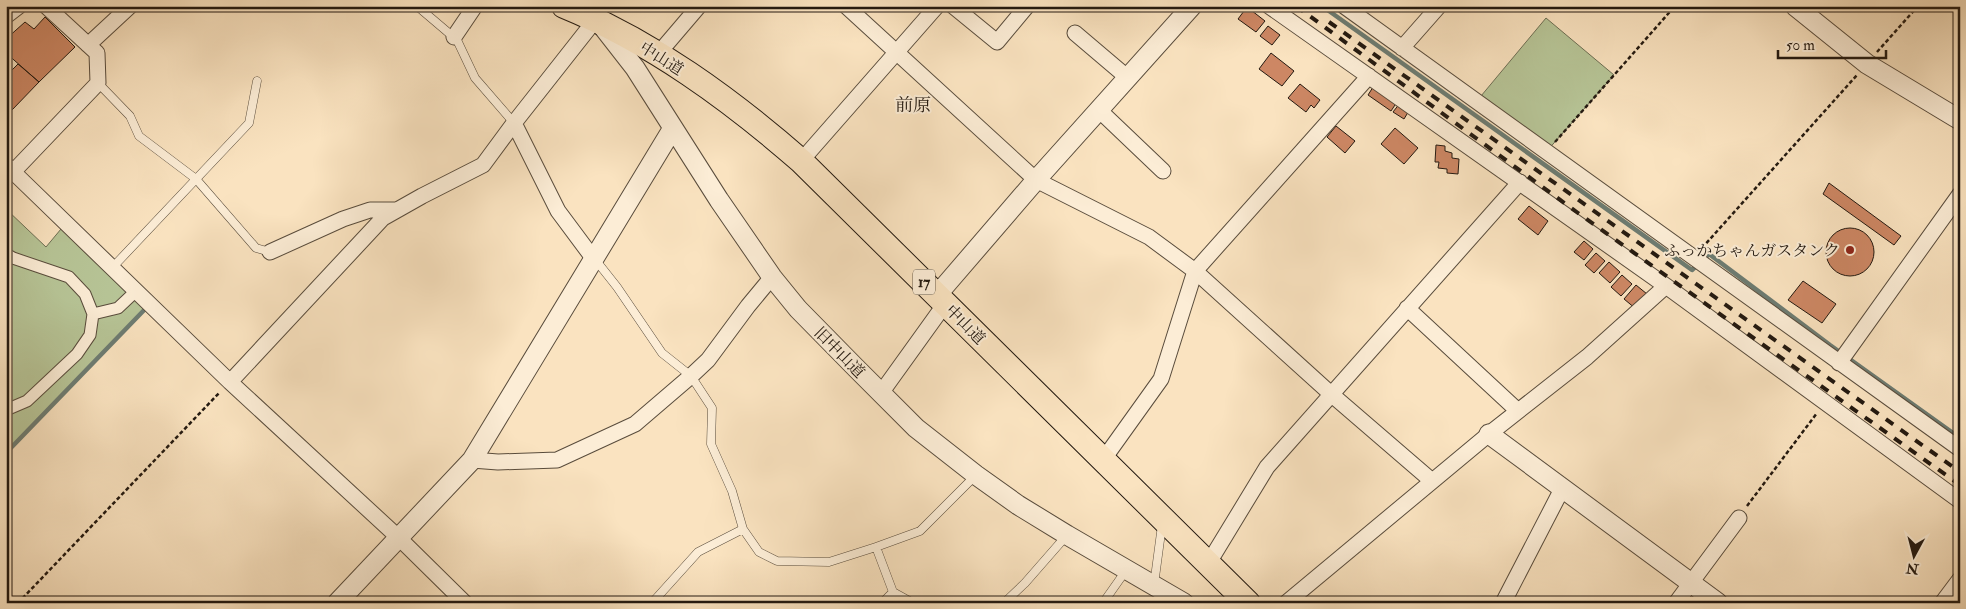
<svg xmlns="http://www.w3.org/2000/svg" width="1966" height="609" font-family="'IM FELL Double Pica','Noto Serif JP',serif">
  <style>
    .green { fill: #b7c597; stroke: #6d6f54 }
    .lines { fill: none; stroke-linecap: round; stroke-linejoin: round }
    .stream { stroke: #6d7c72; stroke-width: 4.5 }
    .building { fill: #cd8764; stroke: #231910 }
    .service-casing { stroke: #594c3c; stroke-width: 9 }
    .pedestrian-casing { stroke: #594c3c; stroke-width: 13 }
    .minor-casing { stroke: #594c3c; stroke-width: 17 }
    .tertiary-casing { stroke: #594c3c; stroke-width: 21 }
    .trunk-casing { stroke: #231910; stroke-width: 26 }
    .path { stroke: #231910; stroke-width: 2.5; stroke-dasharray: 4 2.5; stroke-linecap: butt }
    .service { stroke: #fcedd6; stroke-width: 8 }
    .pedestrian { stroke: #fcedd6; stroke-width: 11 }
    .minor { stroke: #fcedd6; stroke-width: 15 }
    .tertiary { stroke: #fcedd6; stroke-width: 19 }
    .trunk { stroke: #fae3c0; stroke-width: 24 }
    .rail { stroke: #231910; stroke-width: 4; stroke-dasharray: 9 9; stroke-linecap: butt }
    .poi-dot { fill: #8f2418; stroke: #fcedd6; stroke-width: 2 }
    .labels { text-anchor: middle; stroke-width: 4; stroke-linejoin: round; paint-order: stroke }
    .shield { fill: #fcedd6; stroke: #64594b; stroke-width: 1 }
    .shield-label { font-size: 15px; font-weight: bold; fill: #231910 }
    .street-label { font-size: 16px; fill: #231910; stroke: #fcedd6 }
    .poi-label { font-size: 16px; fill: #231910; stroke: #fcedd6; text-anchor: end }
    .neighbourhood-label { font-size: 18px; fill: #231910; stroke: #fcedd6 }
  </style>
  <rect width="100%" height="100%" fill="#fae3c0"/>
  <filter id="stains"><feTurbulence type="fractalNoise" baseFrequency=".004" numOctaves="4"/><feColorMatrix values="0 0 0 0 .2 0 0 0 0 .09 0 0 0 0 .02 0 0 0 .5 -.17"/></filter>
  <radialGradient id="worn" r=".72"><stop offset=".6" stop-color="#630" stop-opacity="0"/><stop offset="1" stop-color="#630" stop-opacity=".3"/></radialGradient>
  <path class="green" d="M1546 18 1614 75 1546 152 1476 102Z
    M6 209 46 247 66 223 150 304 6 453Z"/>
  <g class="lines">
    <path class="stream" d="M1322 6 1692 270 1709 254 1830 345 1960 438
      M6 453 149 305"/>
  </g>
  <path class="building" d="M1247 7 1265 21 1256 32 1238 19Z
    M45 17 75 47 39 82 6 53V39L25 22 34 29Z
    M1268 26 1280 35 1272 45 1260 36Z
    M1271 53 1294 71 1282 86 1259 69Z
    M18 64 39 82 12 110 6 105V76Z
    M1300 84 1320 100 1314 108 1311 105 1306 112 1288 98Z
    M1375 84 1399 99 1391 111 1368 95Z
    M1400 103 1410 109 1404 119 1393 112Z
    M1336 126 1355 141 1345 153 1327 137Z
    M1395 128 1418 148 1404 164 1381 144Z
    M1436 145 1445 146V151L1452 153V158L1459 159 1458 174 1447 173V169L1438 168 1439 162H1435Z
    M1829 183 1901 236 1894 245 1823 194Z
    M1529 206 1548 221 1538 235 1518 219Z
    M1826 252a24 24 0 1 1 48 0a24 24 0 1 1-48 0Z
    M1584 241 1593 249 1584 260 1574 252Z
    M1596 253 1605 261 1594 273 1585 265Z
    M1609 262 1620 272 1610 283 1599 273Z
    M1622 275 1632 284 1621 296 1611 287Z
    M1803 281 1836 304 1822 323 1788 300Z
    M1636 285 1647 294 1636 309 1624 299Z"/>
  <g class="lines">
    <defs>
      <path id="service" d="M417 6 457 40 475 78 514 123
        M98 83 130 116 139 136 196 179 256 248 270 252
        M594 258 617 287 662 353 691 376 712 408 711 444 732 491 743 529 759 552 777 561 829 562 876 547
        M112 268 249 123 257 81
        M1154 585 1162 525
        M893 592 913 603
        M652 603 698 552 743 529
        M882 603 893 592 876 547 920 531 976 475
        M1004 603 1025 583 1067 535
        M1103 603 1127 569"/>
      <path id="pedestrian" d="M6 254 13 258 69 277 85 294 93 314 90 335 77 354 27 401 6 410
        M93 314 118 308 136 291"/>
      <path id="minor" d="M846 6 1036 180 1149 237 1195 271 1331 394 1432 481
        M953 6 997 42 1027 6
        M1269 6 1666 286 1960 501
        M1344 6 1960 449
        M6 16 19 6
        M1075 33 1128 78
        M454 37 475 6
        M88 45 130 6
        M1402 48 1439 6
        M658 54 699 6
        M1099 110 1163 171
        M514 123 558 211 593 258
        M801 161 937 6
        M6 165 230 382 399 538 465 603
        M13 172 98 83 97 53 46 6
        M270 252 343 219 370 210H395
        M1407 308 1518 411
        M1839 363 1960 194
        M230 382 383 218 422 196 483 165 514 123 596 19
        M881 393 945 304
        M472 460 498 462 557 460 635 424 691 376 708 360 748 306 772 277
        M1103 460 1161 379 1195 271 1369 76
        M1208 564 1267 467 1520 182
        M1286 603 1489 434 1587 357 1666 286
        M1503 603 1562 489
        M1676 603 1739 518
        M1942 603 1960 579"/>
      <path id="tertiary" d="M1795 6 1867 64 1960 120
        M603 27 635 68 719 200 772 277 798 309 856 368 916 428 976 475 1018 505 1067 535 1184 603
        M937 295 1036 180 1192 6
        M1489 434 1718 603
        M337 603 472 460 673 128"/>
      <path id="trunk" d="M564 6C652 42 730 99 801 161L1248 603"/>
    </defs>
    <use href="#service" class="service-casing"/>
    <use href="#pedestrian" class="pedestrian-casing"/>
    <use href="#minor" class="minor-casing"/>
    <use href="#tertiary" class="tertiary-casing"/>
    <use href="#trunk" class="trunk-casing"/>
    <path class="path" d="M1877 52 1918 6
      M1555 142 1675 6
      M1702 248 1857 75
      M1747 506 1817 413
      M18 603 220 392"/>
    <use href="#service" class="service"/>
    <use href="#pedestrian" class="pedestrian"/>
    <use href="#minor" class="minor"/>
    <use href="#tertiary" class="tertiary"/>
    <use href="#trunk" class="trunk"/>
    <path class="rail" d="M1296 6 1578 213 1960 485
      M1329 22 1960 472"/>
  </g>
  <circle class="poi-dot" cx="1850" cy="250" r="5"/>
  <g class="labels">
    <rect class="shield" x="913" y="269.5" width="22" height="25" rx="4"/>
    <g class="shield-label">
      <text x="924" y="287">17</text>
    </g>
    <g class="street-label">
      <text transform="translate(662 58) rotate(32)" y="6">中山道</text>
      <text transform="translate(966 324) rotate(45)" y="6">中山道</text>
      <text transform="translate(840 352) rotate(45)" y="6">旧中山道</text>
    </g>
    <g class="poi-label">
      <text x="1840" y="256">ふっかちゃんガスタンク</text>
    </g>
    <g class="neighbourhood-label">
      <text x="913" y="111">前原</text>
    </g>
  </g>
  <rect width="1966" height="609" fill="none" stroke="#fae3c0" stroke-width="25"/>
  <rect x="8" y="8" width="1951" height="594" fill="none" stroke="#231910" stroke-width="2.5"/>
  <rect x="12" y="12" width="1941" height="584" fill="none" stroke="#231910"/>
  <g transform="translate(1914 556) rotate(187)" stroke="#fcedd6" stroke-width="4" paint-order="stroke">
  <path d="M0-4L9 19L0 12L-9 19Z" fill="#231910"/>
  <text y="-8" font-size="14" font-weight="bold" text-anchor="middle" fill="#231910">N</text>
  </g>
  <path d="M1778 50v8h108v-8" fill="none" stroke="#231910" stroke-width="2.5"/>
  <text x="1786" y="50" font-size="15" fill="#231910" stroke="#fcedd6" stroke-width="4" paint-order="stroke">50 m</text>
  <rect width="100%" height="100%" filter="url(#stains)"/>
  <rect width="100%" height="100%" fill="url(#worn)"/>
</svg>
